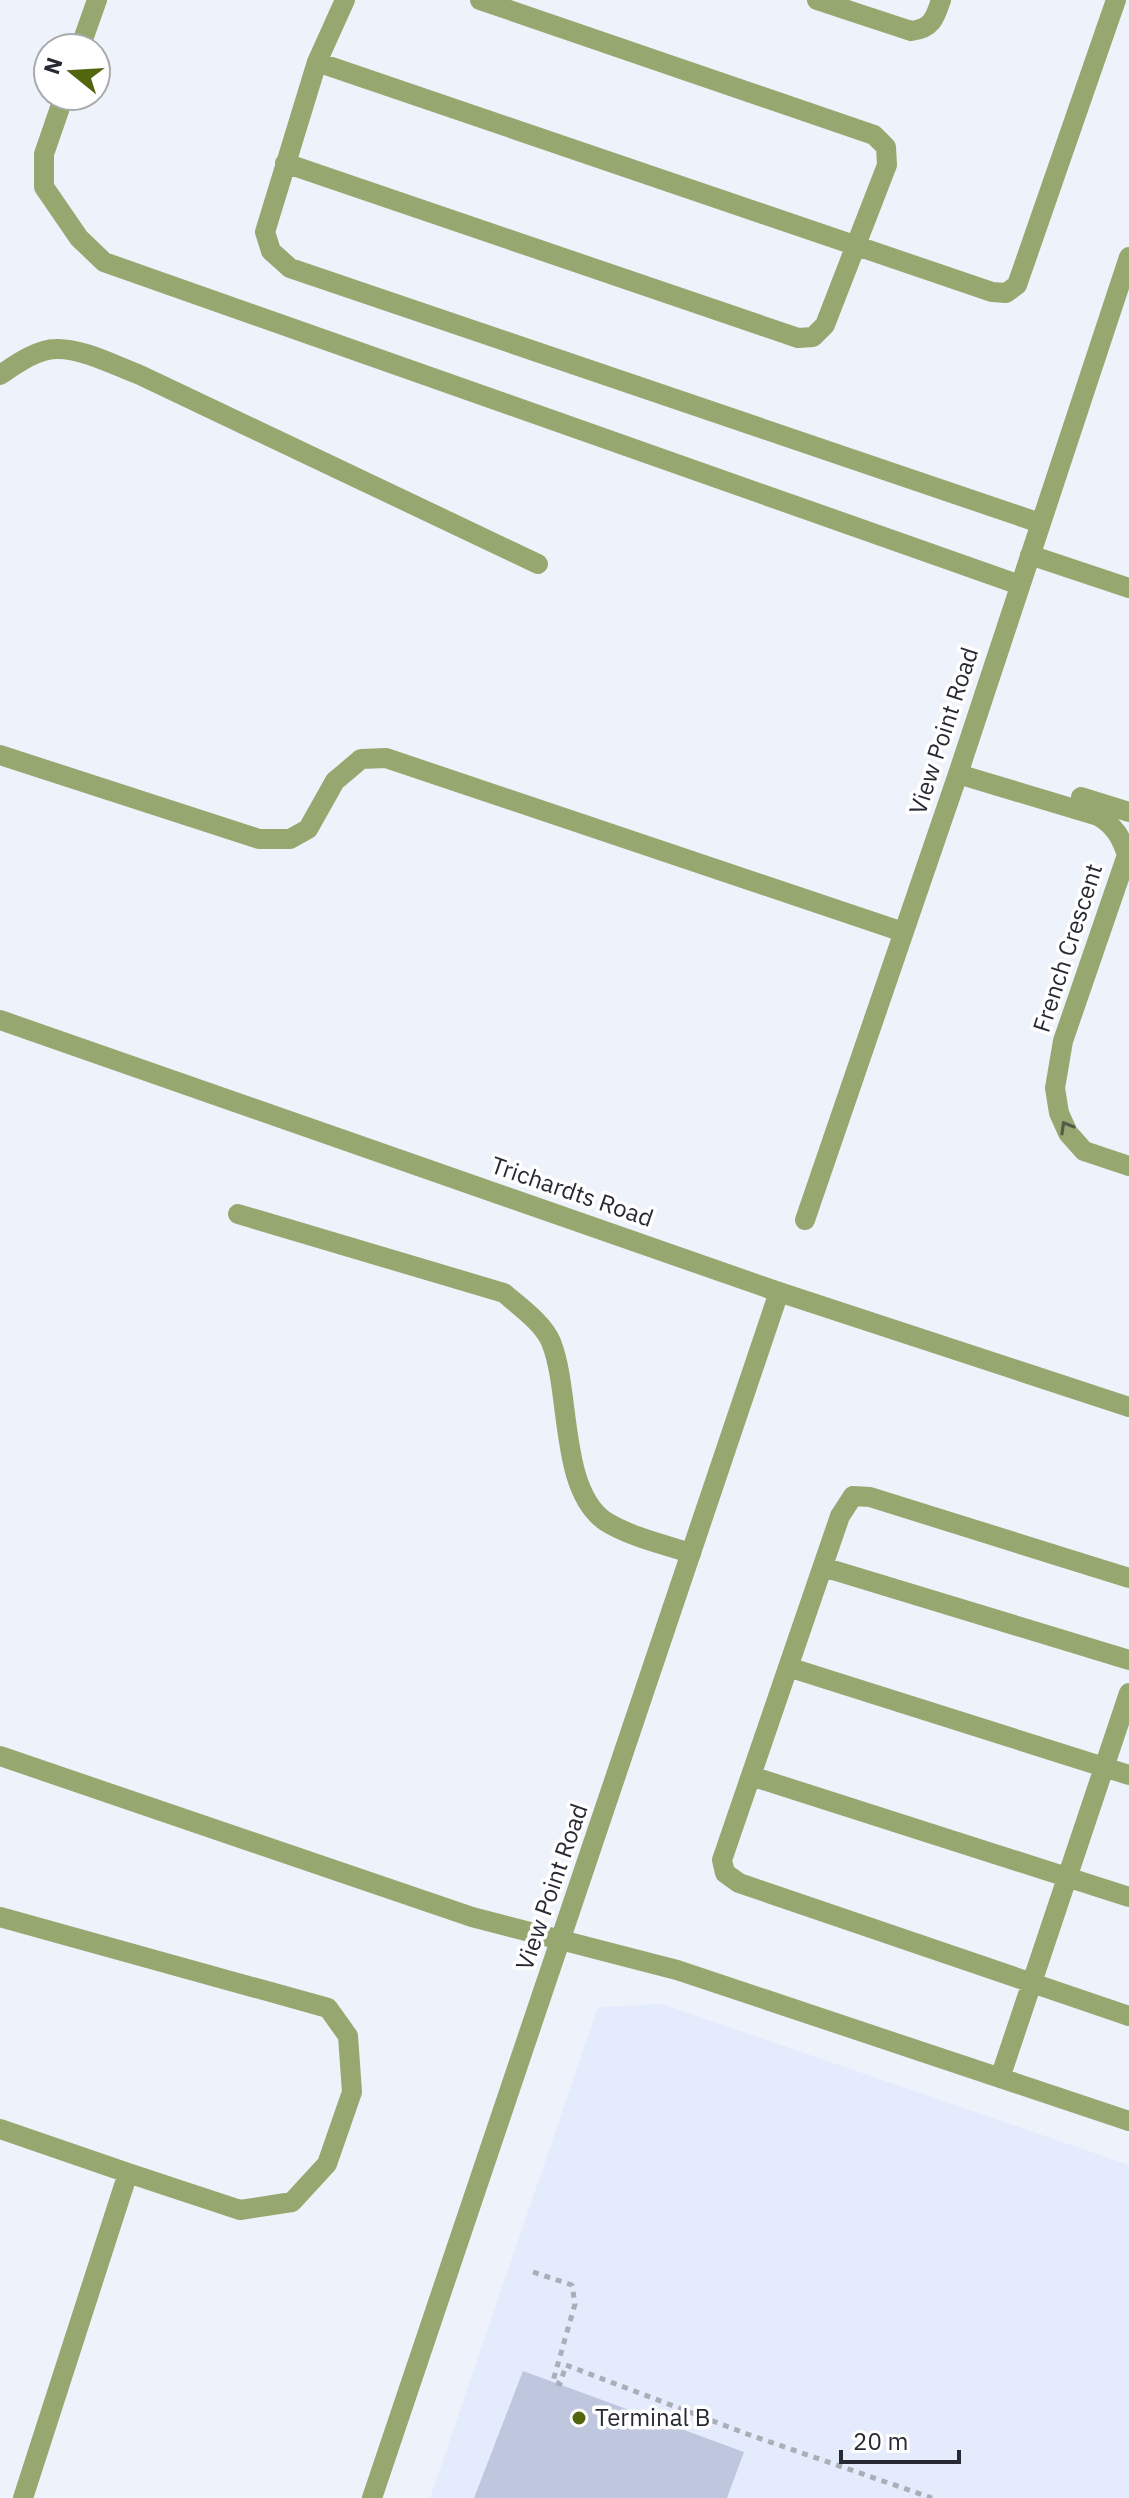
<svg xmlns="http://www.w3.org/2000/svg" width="1129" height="2498" font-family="'IBM Plex Sans',sans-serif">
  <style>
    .built { fill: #e4ebfd }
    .building { fill: #bec7dd }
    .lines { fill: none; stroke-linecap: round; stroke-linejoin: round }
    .path { stroke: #aaaeb6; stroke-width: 5; stroke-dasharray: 6 6; stroke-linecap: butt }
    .service { stroke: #97a770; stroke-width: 20 }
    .minor { stroke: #97a770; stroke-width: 20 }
    .tertiary { stroke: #97a770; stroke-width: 20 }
    .oneway { stroke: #545c4b }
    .poi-dot { fill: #52650f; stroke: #fff; stroke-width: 3 }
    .labels { text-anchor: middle; stroke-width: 7; stroke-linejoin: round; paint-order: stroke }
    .street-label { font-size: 24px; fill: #272a32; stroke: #fff }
    .poi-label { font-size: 24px; fill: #272a32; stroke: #fff; text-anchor: start }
  </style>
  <rect width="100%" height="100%" fill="#eef2fb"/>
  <path class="built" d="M662 2004 1129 2165V2498H430L598 2007Z"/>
  <path class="building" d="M523 2371 744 2452 727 2498H474Z"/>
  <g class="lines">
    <path class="path" d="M533 2272 572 2285 575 2304 553 2381 560 2384 566 2365 747 2434 932 2498"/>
    <path class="service" d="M345 0 317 62 265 232 271 251 290 268 1040 523
      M817 0 911 31C932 29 935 18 941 0
      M80 48 97 0
      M317 62 992 292 1006 293 1017 285 1116 0
      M64 96 44 154V187L79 238 104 262 1020 585
      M285 163 798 338 813 337 825 325 887 165 886 147 874 135 480 0
      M0 375C15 365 37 349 56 349 82 348 116 366 140 375L538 564
      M0 755 259 839H290L308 829 335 781 361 759 386 758 903 932
      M238 1214 504 1293C520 1307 543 1323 551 1342 571 1391 559 1489 605 1521 628 1536 665 1545 691 1553
      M823 1567 1129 1660
      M1129 1578 870 1497 853 1496 840 1516 722 1860 725 1873 739 1883 1129 2016
      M788 1667 1129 1775
      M0 1756 472 1917 677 1970 1129 2121
      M751 1776 1129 1897
      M0 1917 328 2008 348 2036 352 2092 327 2164 292 2202 240 2210 128 2173 23 2498
      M1000 2078 1129 1693
      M0 2129 128 2173"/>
    <path class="minor" d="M1030 555 1129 588
      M958 774 1098 816C1115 826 1121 837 1127 855L1063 1041 1055 1088 1059 1113 1068 1133 1084 1151 1129 1166
      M1081 797 1129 812
      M805 1220 958 774 1129 257
      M372 2498 779 1292"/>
    <path class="tertiary" d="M0 1020 779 1292 1129 1407"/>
  </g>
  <defs><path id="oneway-chevron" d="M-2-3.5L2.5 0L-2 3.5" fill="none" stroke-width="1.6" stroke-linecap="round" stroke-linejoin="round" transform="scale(2)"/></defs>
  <use class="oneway" href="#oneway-chevron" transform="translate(1066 1127) rotate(-120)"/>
  <circle class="poi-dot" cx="579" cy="2418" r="8"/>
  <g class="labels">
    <g class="street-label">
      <text transform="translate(944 731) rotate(-72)" y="8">View Point Road</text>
      <text transform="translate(1068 948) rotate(-72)" y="8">French Crescent</text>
      <text transform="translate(572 1192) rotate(19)" y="8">Trichardts Road</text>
      <text transform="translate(552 1887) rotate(-71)" y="8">View Point Road</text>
    </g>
    <g class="poi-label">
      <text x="595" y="2426">Terminal B</text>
    </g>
  </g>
  <g transform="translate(72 72) rotate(288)"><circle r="38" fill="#ffffff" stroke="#a9aaad" stroke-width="2"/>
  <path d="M0-6L14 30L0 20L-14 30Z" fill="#52650f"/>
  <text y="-12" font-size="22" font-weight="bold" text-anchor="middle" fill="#272a32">N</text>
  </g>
  <path d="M841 2450v12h118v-12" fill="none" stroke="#272a32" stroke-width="4"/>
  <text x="853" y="2450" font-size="24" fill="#272a32" stroke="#ffffff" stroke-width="6" paint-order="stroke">20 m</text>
</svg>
